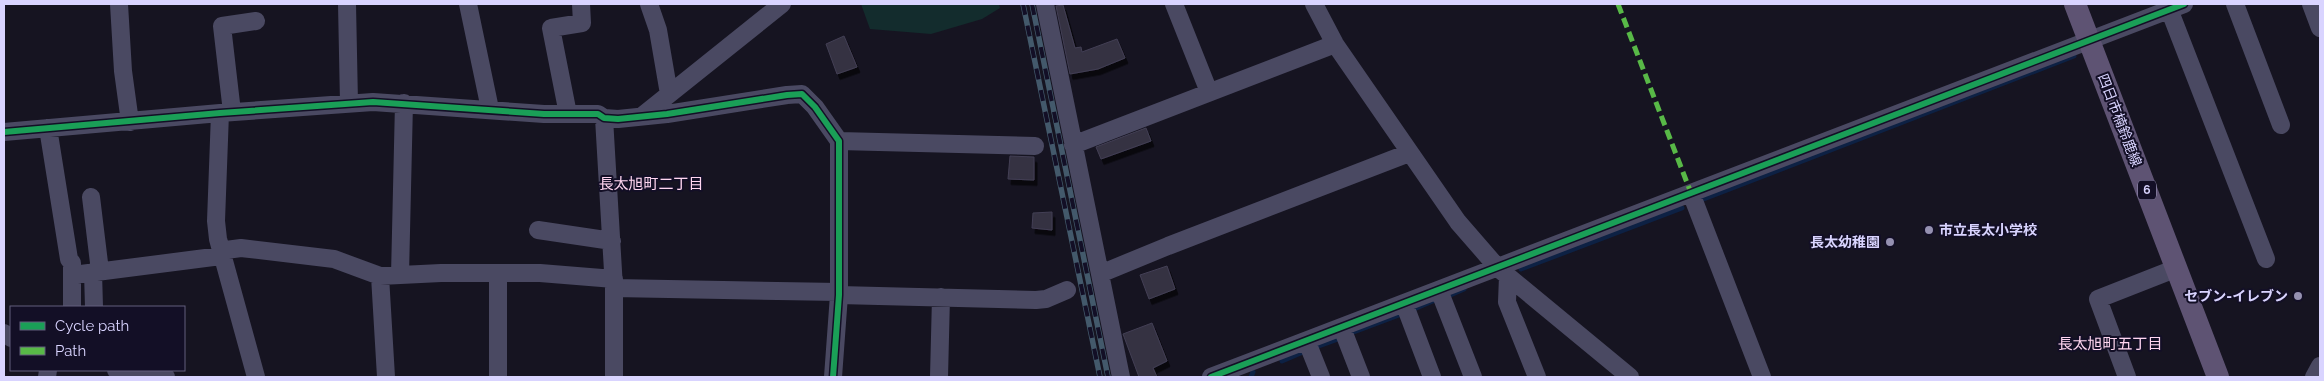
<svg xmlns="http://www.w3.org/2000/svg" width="2324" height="381" font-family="Raleway,'Noto Sans JP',sans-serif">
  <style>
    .green { fill: #132c2d }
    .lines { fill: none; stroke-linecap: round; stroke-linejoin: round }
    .stream { stroke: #0d2144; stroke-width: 5 }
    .building { fill: #343243; stroke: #433f54; filter: url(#shadow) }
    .minor { stroke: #4a4962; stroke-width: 18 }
    .major { stroke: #5e5373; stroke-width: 22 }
    .rail-casing { stroke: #43596b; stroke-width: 5.5 }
    .rail { stroke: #130f26; stroke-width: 4; stroke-dasharray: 11; stroke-linecap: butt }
    .quiet { stroke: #58b947; stroke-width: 5; stroke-dasharray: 10 5; stroke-linecap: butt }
    .cycleway-casing { stroke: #130f26; stroke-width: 9 }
    .cycleway { stroke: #1a9f57; stroke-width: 6 }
    .poi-dot { fill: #9591b1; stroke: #130f26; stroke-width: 2 }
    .labels { text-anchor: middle; stroke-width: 4; stroke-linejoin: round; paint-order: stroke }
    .shield { fill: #130f26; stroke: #9e99be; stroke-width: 1 }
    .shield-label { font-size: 12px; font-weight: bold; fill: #d9d4ff }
    .street-label { font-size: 14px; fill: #d9d4ff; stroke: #130f26 }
    .poi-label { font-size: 14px; font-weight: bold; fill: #d9d4ff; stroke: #130f26; text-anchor: end }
    .neighbourhood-label { font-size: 15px; fill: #ffd6f0; stroke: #130f26 }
  </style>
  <defs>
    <filter id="shadow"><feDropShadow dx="3" dy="5.5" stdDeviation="0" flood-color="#0009"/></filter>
  </defs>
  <rect width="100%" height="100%" fill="#161421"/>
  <path class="green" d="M861 4H999L1000 8 982 19 931 34 870 29Z"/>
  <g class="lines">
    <path class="stream" d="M1701 200 2074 56
      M1521 269 1682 208
      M1448 296 1464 289
      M1414 309 1435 300
      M1351 333 1399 315
      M1316 347 1338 339
      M1282 361 1303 352
      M1251 377 1253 372"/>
  </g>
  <path class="building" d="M1063 5 1075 48 1081 47 1082 52 1117 39 1125 58 1098 69 1070 74 1056 6Z
    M844 36 857 67 837 74 826 44Z
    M1146 128 1151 141 1101 159 1096 147Z
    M1010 156 1034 157V180L1008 179Z
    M1052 212V230L1032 228 1033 213Z
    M1167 266 1175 289 1149 299 1140 275Z
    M1152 323 1167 361 1153 368 1157 377H1139L1123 334Z"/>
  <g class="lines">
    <path class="minor" d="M119 4 123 71 130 122
      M347 4 349 103
      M468 4 490 109
      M649 4 658 30 669 94
      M1045 4 1121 377
      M1174 4 1209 92
      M1314 4 1335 44 1458 222 1498 268 1630 377
      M2235 4 2281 125
      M2311 4 2320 28
      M2169 9 2266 259
      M232 112 222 26 256 21
      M220 113 216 221 218 239 256 377
      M568 114 551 28 582 23 581 4
      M642 116 782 4
      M604 118 614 288V377
      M48 128 69 259 72 263V307
      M4 132 220 113 373 102 544 114H598L604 118 618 119 667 114 787 95 802 94 815 107 839 141V295L833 377
      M839 141 1035 146
      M1073 145 1335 44
      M1691 193 1762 377
      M91 197 100 271
      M538 230 612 241
      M93 272 94 307
      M498 274V377
      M1100 274 1168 246 1409 153
      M73 275 221 256 226 250 241 248 334 259 380 276 441 273H540L614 279
      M400 275 404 103
      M380 276 386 377
      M1508 276 1507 302 1537 377
      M614 288 839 292
      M1439 290 1473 377
      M839 295 1036 300 1046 299 1067 290
      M1404 303 1432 377
      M1342 328 1361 377
      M4 333 11 338
      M1307 342 1321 377
      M116 370 166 377
      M47 377 48 370
      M939 377 941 297
      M1211 377 2184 4
      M2127 377 2098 299 2177 268
      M2314 377 2320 366"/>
    <path class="major" d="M2075 4 2218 377"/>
    <defs>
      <path id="rail" d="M1023 4 1100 377
        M1032 4 1108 377"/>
    </defs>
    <use href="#rail" class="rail-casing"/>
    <use href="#rail" class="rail"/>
    <path class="quiet" d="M1618 4 1691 193"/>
    <defs>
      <path id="cycleway" d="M4 132 220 113 373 102 544 114H598L604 118 618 119 667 114 787 95 802 94 815 107 839 141V295L833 377
        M1211 377 2184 4"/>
    </defs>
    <use href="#cycleway" class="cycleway-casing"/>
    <use href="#cycleway" class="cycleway"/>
  </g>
  <g class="poi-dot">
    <circle cx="1929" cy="230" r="5"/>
    <circle cx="1890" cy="242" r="5"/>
    <circle cx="2298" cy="296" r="5"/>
  </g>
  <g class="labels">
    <rect class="shield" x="2138" y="180.5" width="18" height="19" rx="4"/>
    <g class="shield-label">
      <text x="2147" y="194">6</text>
    </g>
    <g class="street-label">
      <text transform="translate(2120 120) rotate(69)" y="5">四日市楠鈴鹿線</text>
    </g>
    <g class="poi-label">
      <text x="1939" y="235" text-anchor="start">市立長太小学校</text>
      <text x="1880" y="247">長太幼稚園</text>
      <text x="2288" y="301">セブン-イレブン</text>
    </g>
    <g class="neighbourhood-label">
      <text x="651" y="189">長太旭町二丁目</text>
      <text x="2110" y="349">長太旭町五丁目</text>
    </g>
  </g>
  <rect width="2324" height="381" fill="none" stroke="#d9d4ff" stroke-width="10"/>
  <rect x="10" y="306" width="175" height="65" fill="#130f26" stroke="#625e7d"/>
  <rect x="20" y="322" width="25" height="8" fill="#1a9f57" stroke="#625e7d"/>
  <text x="55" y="331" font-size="15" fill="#d9d4ff">Cycle path</text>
  <rect x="20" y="347" width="25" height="8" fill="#58b947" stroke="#625e7d"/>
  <text x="55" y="356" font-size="15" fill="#d9d4ff">Path</text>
</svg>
